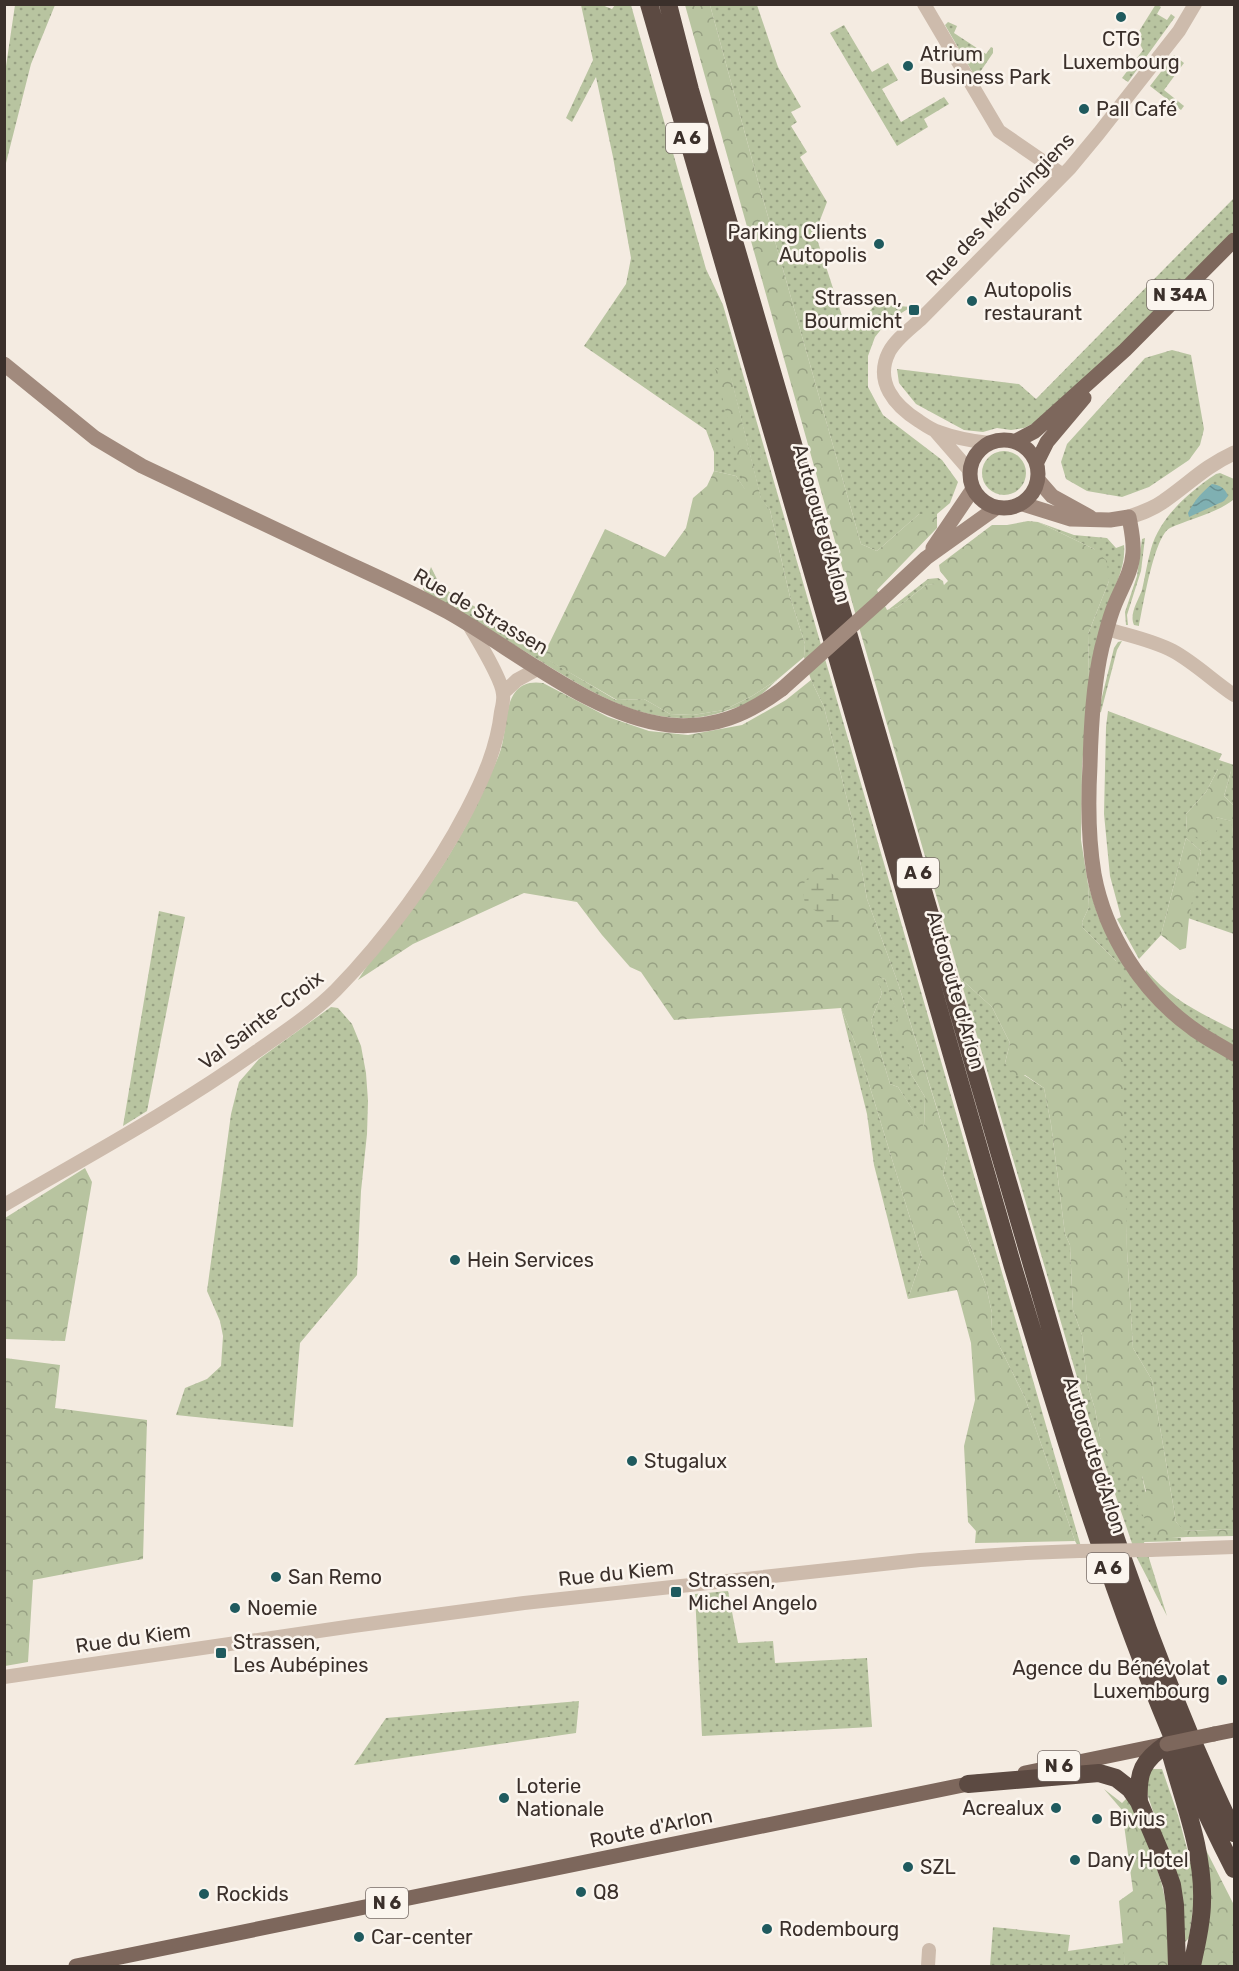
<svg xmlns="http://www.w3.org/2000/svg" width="1239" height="1971" font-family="Rubik,sans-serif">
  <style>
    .grass { fill: url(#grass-dots) }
    .forest { fill: url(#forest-crowns); fill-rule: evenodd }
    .wetland { fill: url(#wetland-marsh) }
    .water { fill: url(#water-waves) }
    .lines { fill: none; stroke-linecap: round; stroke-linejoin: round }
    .minor { stroke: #cdbbac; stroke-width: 14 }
    .tertiary { stroke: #cdbbac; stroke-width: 15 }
    .secondary { stroke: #a18a7d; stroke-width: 15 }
    .primary { stroke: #7d675c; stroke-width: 15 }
    .motorway { stroke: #5c4a42; stroke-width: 18 }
    .minor-bridge { stroke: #cdbbac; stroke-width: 14 }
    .secondary-bridge { stroke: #a18a7d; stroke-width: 15 }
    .primary-bridge { stroke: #7d675c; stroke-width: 15 }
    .poi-dot { fill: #1f5a5e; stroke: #fbf5ee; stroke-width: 2 }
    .labels { text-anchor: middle; stroke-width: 5; stroke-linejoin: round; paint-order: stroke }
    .shield { fill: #fbf5ee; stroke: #756b66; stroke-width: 1.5 }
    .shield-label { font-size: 18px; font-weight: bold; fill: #3b302b }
    .poi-label { font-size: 20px; fill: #3b302b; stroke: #fbf5ee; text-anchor: start }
    .street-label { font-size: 20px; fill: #3b302b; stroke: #fbf5ee }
  </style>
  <defs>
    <pattern id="grass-dots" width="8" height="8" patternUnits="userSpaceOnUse" patternTransform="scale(1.5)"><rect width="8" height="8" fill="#b8c4a0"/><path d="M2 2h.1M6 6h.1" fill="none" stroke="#97a083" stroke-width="1.8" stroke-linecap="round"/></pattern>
    <pattern id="forest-crowns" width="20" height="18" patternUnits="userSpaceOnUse" patternTransform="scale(1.5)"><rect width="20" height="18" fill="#b8c4a0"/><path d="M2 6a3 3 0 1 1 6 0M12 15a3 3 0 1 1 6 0" fill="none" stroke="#97a083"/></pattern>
    <pattern id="wetland-marsh" width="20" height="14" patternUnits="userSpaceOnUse" patternTransform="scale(1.5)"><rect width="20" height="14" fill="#b8c4a0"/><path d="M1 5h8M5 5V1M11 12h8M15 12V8" fill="none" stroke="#97a083"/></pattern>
    <pattern id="water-waves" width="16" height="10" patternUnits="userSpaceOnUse" patternTransform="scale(1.5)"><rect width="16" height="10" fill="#7fb0b2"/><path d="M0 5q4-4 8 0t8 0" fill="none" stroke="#699091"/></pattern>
  </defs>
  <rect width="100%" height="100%" fill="#f4ebe1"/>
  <path class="grass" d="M1156 4 1161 7 1157 14 1167 20 1171 14 1175 17 1128 82 1122 78 1143 50 1136 36Z
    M15 5H55L31 64 5 167V73Z
    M581 5H602L612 9 615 5H631L706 269 723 305 1084 1557 1075 1541 1025 1398 991 1329 992 1313 986 1286 943 1174 949 1147 898 983 867 899 854 827 824 707 811 680 804 657 805 644 790 597 770 510 761 499 731 378 746 491 736 476 714 471V452L706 430 584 346 626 284 631 258 613 157 596 77 572 122 566 118 593 60Z
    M710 5H757L778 67 801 107 791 112 797 122 791 126 807 152 800 157 827 202 815 233 846 328 857 324 880 300 886 305 911 307 887 322 875 337 868 356V387L883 415 942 460 958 482 950 503 937 514H919L877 551 861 544 759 185Z
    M948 22 957 26 954 33 986 54 991 47 993 48V53L978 75 973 73 945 25Z
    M844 25 872 72 888 63 898 80 882 89 901 122 944 97 949 104 924 119 928 127 897 146 830 33Z
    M1174 55 1184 63 1164 90 1184 106 1181 110 1150 86Z
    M1234 198V231L1094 374 1034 423 1024 428 1011 430 997 428 983 432 964 430 916 404 899 383 897 369 1019 384 1036 399Z
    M1172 350 1191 355 1204 429 1200 445 1189 460 1149 487 1122 497 1087 491 1066 479 1061 462 1067 444 1145 358Z
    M982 473a22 22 0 1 1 44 0a22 22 0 1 1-44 0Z
    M1220 473 1234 479V499C1220 512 1189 519 1170 528 1154 536 1143 607 1139 626L1134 625C1129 614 1138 601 1142 590 1145 577 1147 563 1151 549 1160 517 1189 492 1216 474Z
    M1038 522 1074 535 1107 538 1116 548 1124 545C1126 567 1115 584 1109 604 1101 629 1096 655 1089 681L1088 634 1109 581 1094 549Z
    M1145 538 1141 571 1127 615 1128 625H1126L1125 612 1137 576 1142 539Z
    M431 567 437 579 446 590 547 648V659L616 700 644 699 670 714 693 715 724 710 752 696 778 679C770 686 763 694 754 700 747 705 737 707 728 710 656 737 589 691 529 654 495 633 461 612 426 593L423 589Z
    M938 578 943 581 944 586 927 584 898 607 888 610 928 579Z
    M1122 641 1117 650 1101 712 1098 713 1114 648 1118 642Z
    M1108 711 1222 754 1219 760 1234 765V806L1224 796 1231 771 1218 769 1206 792 1186 814 1187 831 1216 817 1232 821 1233 833H1234V934L1188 918 1201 851 1186 838 1161 935 1139 959 1117 919 1121 917 1110 876 1104 814 1106 727Z
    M1088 884 1098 916 1116 951 1234 1058V1529L1183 1531 1176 1522 1152 1380 1133 1348 1127 1251 1116 961 1083 928 1082 922 1089 907Z
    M159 911 185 917 147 1111 123 1126Z
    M1146 970C1170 999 1202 1014 1234 1030V1046L1198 1025 1172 1004 1145 973Z
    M875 976 885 979 899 1018 911 1074 925 1097 924 1128 898 1087 890 1084 871 1021 882 993Z
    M960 978 992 1007 1010 1043 1005 1063 1044 1088 1051 1124 1065 1234 1070 1245 1073 1310 1082 1335 1087 1383 1095 1409 1100 1438 1142 1476 1155 1536 1181 1538V1541L1144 1542 1167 1616 1137 1558 1089 1418Z
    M331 1007 338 1008 352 1024 361 1046 366 1073 368 1101 367 1134 361 1191 357 1275 300 1343 293 1427 176 1415 185 1388 207 1379 221 1366 223 1336 220 1321 207 1291 231 1114 239 1082 259 1059Z
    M841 1008 861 1058 922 1257 908 1299 874 1165 867 1114Z
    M728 1591 738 1643 773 1641 775 1663 867 1658 872 1727 702 1736 695 1594Z
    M579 1701 576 1733 354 1765 386 1718Z
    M1150 1769H1162L1178 1815 1194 1875V1901L1189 1938 1184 1943 1167 1853 1145 1787Z
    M993 1927 1070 1935 1068 1951 1124 1943 1125 1966H990Z"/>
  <path class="forest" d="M685 5H710L759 185 861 544 877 551 919 514H937V528L877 590 887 610 898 607 927 584 944 585 948 581 940 571 939 565 992 525H1007L1028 521 1038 522 1094 549 1107 561 1109 581 1088 634 1089 681 1082 767 1081 840 1088 884 1089 907 1082 922 1083 928 1116 961 1121 970 1127 1251 1133 1348 1152 1380 1176 1522 1184 1531 1234 1529V1536L1187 1537 1169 1538 1155 1537 1137 1505 1146 1491 1142 1476 1127 1483 1111 1464 1100 1438 1095 1409 1087 1383 1082 1335 1073 1310 1070 1245 1065 1234 1051 1124 1044 1088 1025 1075 1014 1076 1005 1063 1010 1043 992 1007 960 978 861 634Z
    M715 368 731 377 761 498 770 510 790 597 805 644 804 657 778 679 752 696 724 710 693 715 670 714 644 699 617 700 546 659 547 648 605 529 665 557 686 528 693 498 707 486 714 471 736 476 745 489Z
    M811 680 824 707 854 827 867 899 898 983 949 1148 943 1174 986 1286 992 1313 991 1329 1025 1398 1075 1541 975 1543 976 1531 968 1522 964 1446 975 1400 971 1343 957 1290 908 1299 922 1257 861 1058 841 1008 674 1020 641 972 630 967 602 935 577 902 524 893 413 944 358 980C376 950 401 925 421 897 446 863 468 825 485 787 490 774 497 762 501 749 509 722 502 677 543 683L608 717 649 731 688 735 742 725 786 700ZM876 977 885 979 898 1018 893 1026 897 1037 902 1039 911 1074 925 1097 924 1127 898 1087 890 1084 871 1021 882 993Z
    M1224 765 1231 771 1224 796 1234 806V833L1233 834 1231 821 1216 817V838L1204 842 1187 831 1186 814 1206 792 1218 769Z
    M1186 838 1201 851 1189 918 1186 948 1180 950 1161 935Z
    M85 1168 92 1182 65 1341 5 1339V1218Z
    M5 1358 60 1365 55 1408 147 1420 143 1559 33 1580 28 1662 5 1666Z
    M1104 1789 1122 1803 1129 1796 1154 1859 1162 1885 1167 1908 1170 1966H1125L1119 1901 1133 1891 1122 1810Z
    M1206 1850 1234 1905V1966H1199L1203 1852Z"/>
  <path class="wetland" d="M823 867 840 880 841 929 836 933 829 929 819 913 805 904 802 886 812 872Z"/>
  <path class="water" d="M1212 484C1220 485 1225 488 1228 496L1224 501 1189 517 1188 513C1194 501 1202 492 1212 484Z"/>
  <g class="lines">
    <path class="minor" d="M924 4 999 131 1063 175
      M936 432 970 471
      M989 443C972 441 955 438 939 432 932 430 925 425 919 421 895 406 874 382 889 352 896 339 910 329 921 319L1070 168 1099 133 1179 31 1195 4
      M1107 629C1130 636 1152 640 1173 651 1195 663 1213 681 1234 695
      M503 693 517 680 539 668
      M4 1205C90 1155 177 1108 257 1051 284 1032 313 1013 336 990 385 940 435 872 467 810 483 779 497 748 501 712 502 707 504 700 503 694 502 679 477 639 469 625
      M1150 1550 1234 1547
      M4 1677 353 1626 524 1603 920 1560 1026 1553 1079 1551
      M928 1966 929 1950"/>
    <path class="tertiary" d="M1129 517C1141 513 1153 509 1164 501 1190 483 1204 467 1234 453"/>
    <path class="secondary" d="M4 364 95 438 142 466C205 496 267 525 330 555 370 574 410 591 448 612 514 649 594 717 669 725 714 729 747 715 782 689
      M1038 480 1052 496 1090 517
      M1023 504 1071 519 1110 520 1129 517C1131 528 1134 541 1133 553 1132 571 1122 587 1115 604 1109 618 1106 633 1102 647 1093 685 1091 726 1090 765 1088 801 1088 838 1094 874 1105 934 1142 992 1192 1028 1205 1038 1220 1045 1234 1054
      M933 548 973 489
      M881 600 926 558 996 508"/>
    <path class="primary" d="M970 474a34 34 0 1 1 68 0a34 34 0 1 1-68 0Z
      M1016 441 1035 431 1125 350 1234 240
      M1037 462 1047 442 1084 398
      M1214 1734 1234 1730
      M1025 1773 1166 1744
      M76 1966 978 1782"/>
    <path class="motorway" d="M649 4 1013 1267C1075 1471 1136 1679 1234 1869
      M668 4 690 90 1078 1423C1095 1475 1111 1527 1130 1579 1160 1666 1195 1751 1234 1833
      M1170 1751C1183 1800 1204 1851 1202 1902 1202 1924 1196 1945 1192 1966
      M968 1784 1099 1773 1116 1778 1130 1789 1139 1802 1161 1854 1172 1885 1175 1905 1177 1966
      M1139 1802C1137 1772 1143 1760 1167 1744"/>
    <path class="minor-bridge" d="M1079 1551 1150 1550"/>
    <path class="secondary-bridge" d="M782 689 881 600"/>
    <path class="primary-bridge" d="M1167 1744 1214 1734"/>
  </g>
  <g class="poi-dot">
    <circle cx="1121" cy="17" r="6"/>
    <circle cx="908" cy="66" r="6"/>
    <circle cx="1084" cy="109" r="6"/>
    <circle cx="879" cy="244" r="6"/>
    <circle cx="972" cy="301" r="6"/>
    <rect x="908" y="304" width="12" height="12" rx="3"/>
    <circle cx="455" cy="1260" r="6"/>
    <circle cx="632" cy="1461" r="6"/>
    <circle cx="276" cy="1577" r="6"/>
    <rect x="670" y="1586" width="12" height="12" rx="3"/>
    <circle cx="235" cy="1608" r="6"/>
    <rect x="215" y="1647" width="12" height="12" rx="3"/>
    <circle cx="1222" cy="1680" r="6"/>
    <circle cx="504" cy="1798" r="6"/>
    <circle cx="1056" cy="1808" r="6"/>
    <circle cx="1097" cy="1819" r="6"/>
    <circle cx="1075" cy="1860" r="6"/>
    <circle cx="908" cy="1867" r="6"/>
    <circle cx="581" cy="1892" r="6"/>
    <circle cx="204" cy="1894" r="6"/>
    <circle cx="767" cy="1929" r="6"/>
    <circle cx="359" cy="1937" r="6"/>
  </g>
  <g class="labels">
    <g class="shield">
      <rect x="666" y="123" width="42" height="30" rx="4.5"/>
      <rect x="1147" y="280" width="66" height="30" rx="4.5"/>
      <rect x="897" y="858" width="42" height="30" rx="4.5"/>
      <rect x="1087" y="1553" width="42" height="30" rx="4.5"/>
      <rect x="1038" y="1751" width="42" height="30" rx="4.5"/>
      <rect x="366" y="1888" width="42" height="30" rx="4.5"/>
    </g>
    <g class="shield-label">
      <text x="687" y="144">A 6</text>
      <text x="1180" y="301">N 34A</text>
      <text x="918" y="879">A 6</text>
      <text x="1108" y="1574">A 6</text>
      <text x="1059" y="1772">N 6</text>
      <text x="387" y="1909">N 6</text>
    </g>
    <g class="poi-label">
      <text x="1121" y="46" text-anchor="middle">CTG<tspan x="1121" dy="23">Luxembourg</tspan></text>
      <text x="920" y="61">Atrium<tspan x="920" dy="23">Business Park</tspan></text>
      <text x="1096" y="116">Pall Café</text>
      <text x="867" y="239" text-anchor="end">Parking Clients<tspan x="867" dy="23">Autopolis</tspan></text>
      <text x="984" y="297">Autopolis<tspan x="984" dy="23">restaurant</tspan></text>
      <text x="902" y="305" text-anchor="end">Strassen,<tspan x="902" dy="23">Bourmicht</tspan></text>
      <text x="467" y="1267">Hein Services</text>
      <text x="644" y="1468">Stugalux</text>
      <text x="288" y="1584">San Remo</text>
      <text x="688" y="1587">Strassen,<tspan x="688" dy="23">Michel Angelo</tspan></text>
      <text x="247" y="1615">Noemie</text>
      <text x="233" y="1649">Strassen,<tspan x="233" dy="23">Les Aubépines</tspan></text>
      <text x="1210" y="1675" text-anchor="end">Agence du Bénévolat<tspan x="1210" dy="23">Luxembourg</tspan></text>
      <text x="516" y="1793">Loterie<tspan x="516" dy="23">Nationale</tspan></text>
      <text x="1044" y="1815" text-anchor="end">Acrealux</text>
      <text x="1109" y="1826">Bivius</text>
      <text x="1087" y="1867">Dany Hotel</text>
      <text x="920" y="1874">SZL</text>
      <text x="593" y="1899">Q8</text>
      <text x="216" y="1901">Rockids</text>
      <text x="779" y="1936">Rodembourg</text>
      <text x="371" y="1944">Car-center</text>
    </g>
    <g class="street-label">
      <text transform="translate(1000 209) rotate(-46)" y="7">Rue des Mérovingiens</text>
      <text transform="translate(822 523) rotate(74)" y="7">Autoroute d'Arlon</text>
      <text transform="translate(481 611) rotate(30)" y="7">Rue de Strassen</text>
      <text transform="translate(956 990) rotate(74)" y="7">Autoroute d'Arlon</text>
      <text transform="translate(261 1020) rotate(-37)" y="7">Val Sainte-Croix</text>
      <text transform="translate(1095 1455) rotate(72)" y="7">Autoroute d'Arlon</text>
      <text transform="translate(616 1573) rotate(-6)" y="7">Rue du Kiem</text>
      <text transform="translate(133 1638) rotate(-8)" y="7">Rue du Kiem</text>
      <text transform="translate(651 1828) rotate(-12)" y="7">Route d'Arlon</text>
    </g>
  </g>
  <rect width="1239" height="1971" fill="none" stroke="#3b302b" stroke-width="12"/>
</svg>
